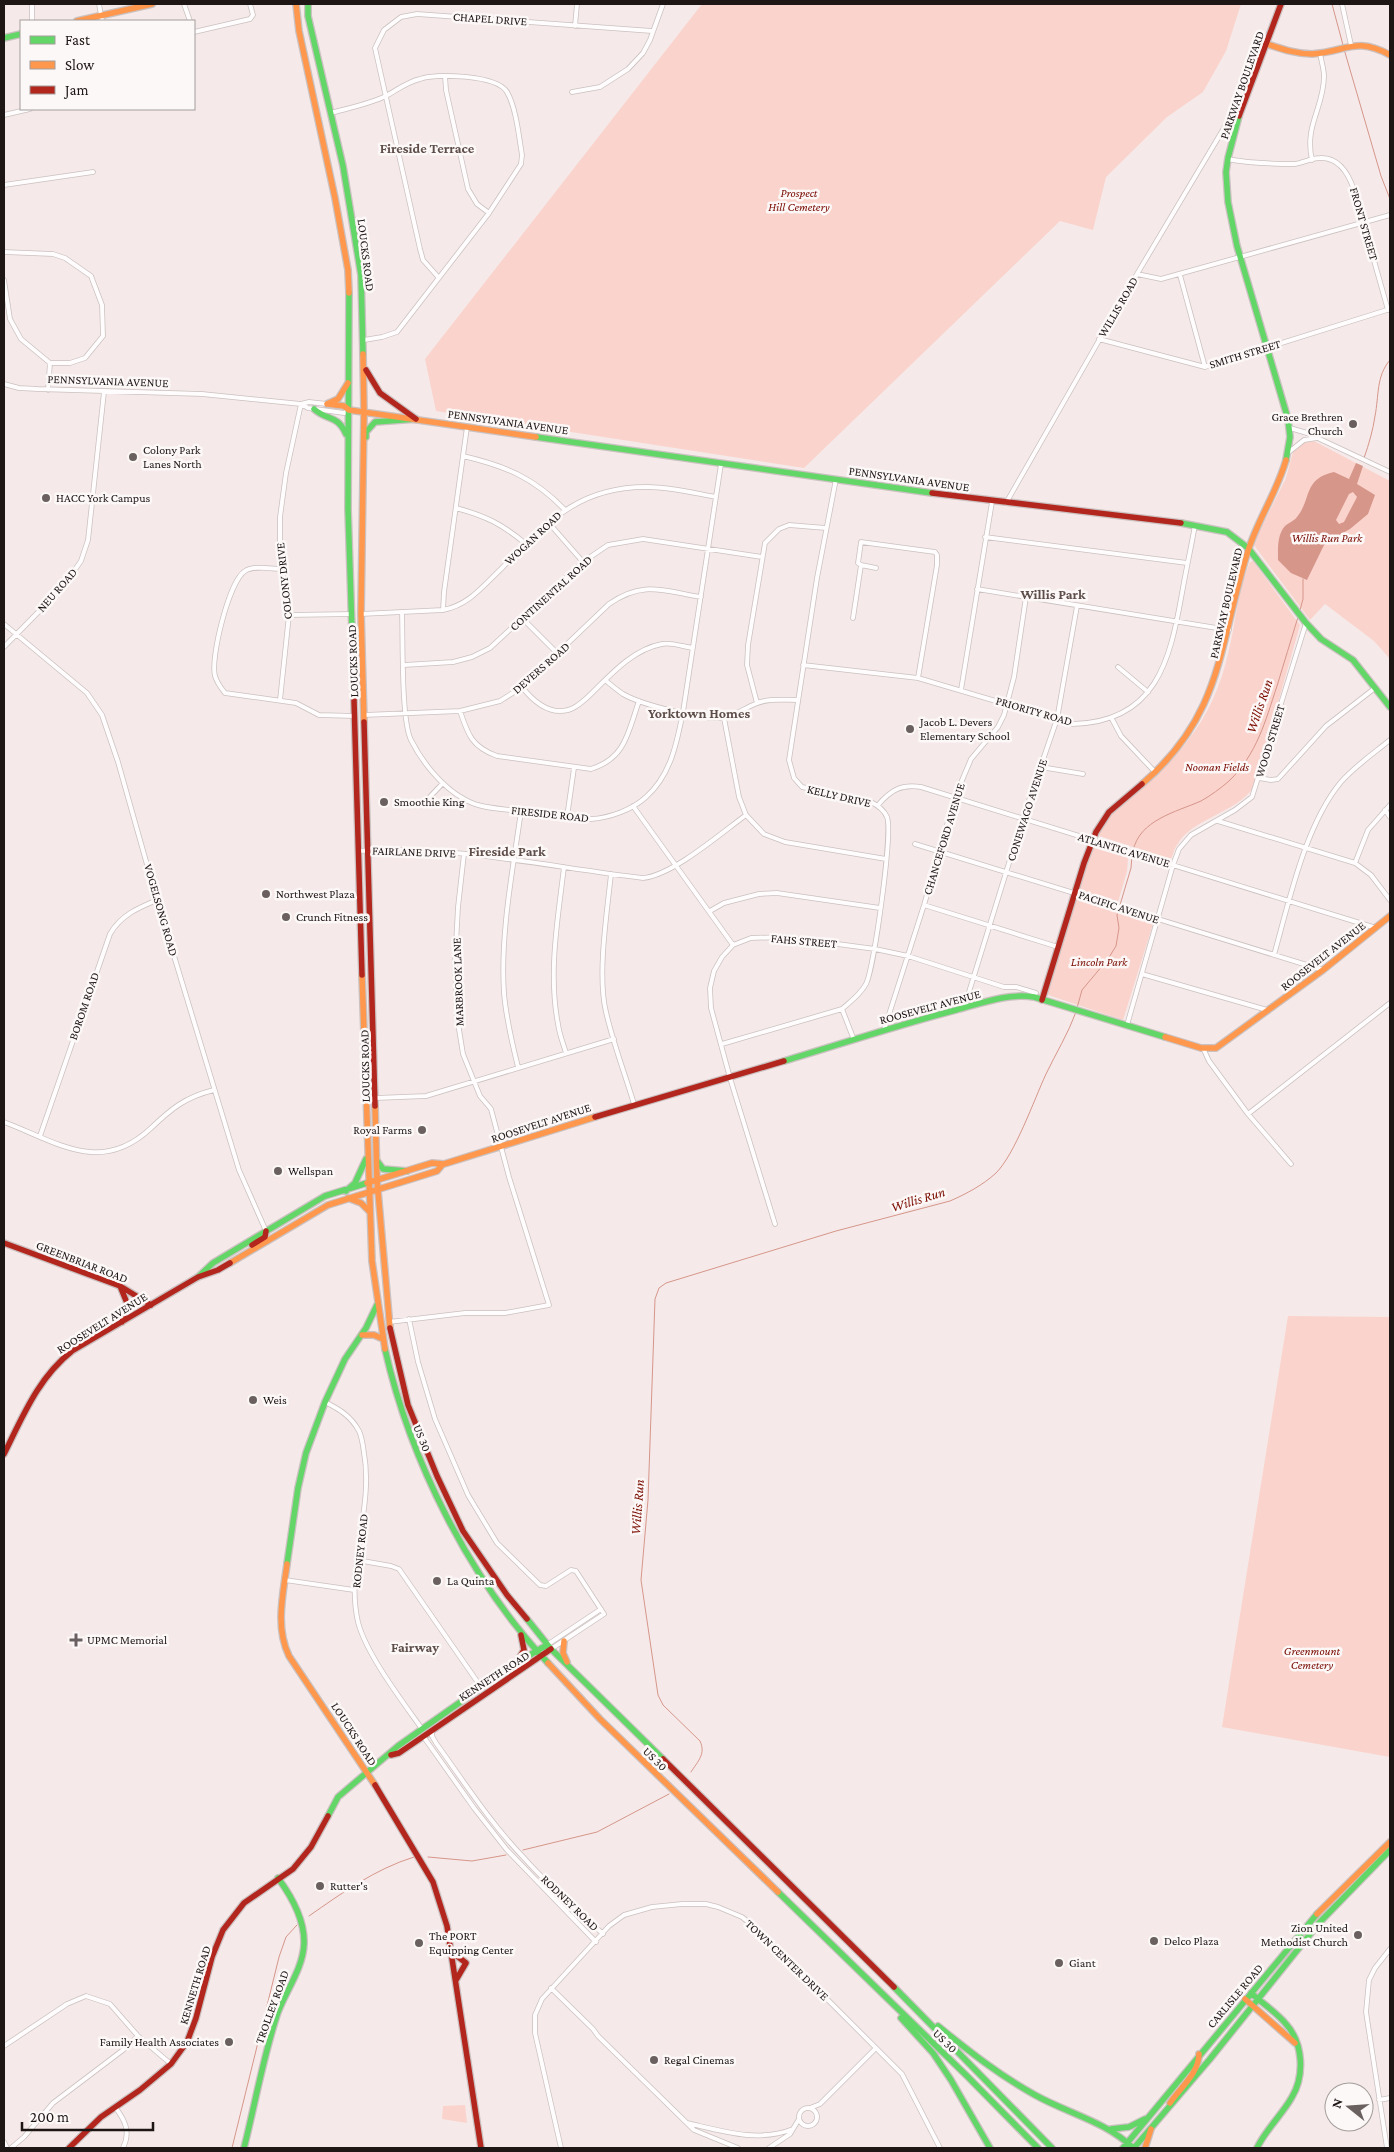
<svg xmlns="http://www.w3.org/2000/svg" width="1394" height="2152" font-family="'Crimson Pro',serif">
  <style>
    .green { fill: #fad3cc }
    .water { fill: #d6968a; fill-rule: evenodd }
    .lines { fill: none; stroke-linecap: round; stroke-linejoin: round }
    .stream { stroke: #d6968a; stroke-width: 1 }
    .street-casing { stroke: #cac1c0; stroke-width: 5.5 }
    .fast-casing { stroke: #cac1c0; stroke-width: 8 }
    .slow-casing { stroke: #cac1c0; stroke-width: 8 }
    .jam-casing { stroke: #cac1c0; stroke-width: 8 }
    .street { stroke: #fefcfc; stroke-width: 4 }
    .fast { stroke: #63d668; stroke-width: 5.5 }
    .slow { stroke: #ff974d; stroke-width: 5.5 }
    .jam { stroke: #b3261e; stroke-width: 5.5 }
    .poi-dot { fill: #69605f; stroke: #fcf8f7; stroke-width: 2 }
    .labels { text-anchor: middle; stroke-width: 5; stroke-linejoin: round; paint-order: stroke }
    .street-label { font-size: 12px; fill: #1d1614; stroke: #fcf8f7 }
    .park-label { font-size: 12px; font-style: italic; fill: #780900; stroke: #fcf8f7 }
    .poi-label { font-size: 12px; fill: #1d1614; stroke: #fcf8f7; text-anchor: start }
    .neighbourhood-label { font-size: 14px; font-weight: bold; fill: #5e4e4a; stroke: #fcf8f7 }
    .water-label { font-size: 14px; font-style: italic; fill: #7b0d00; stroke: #fcf8f7 }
  </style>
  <rect width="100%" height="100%" fill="#f5eae9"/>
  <path class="green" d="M702 4H1241L1226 51 1203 92 1167 117 1106 177 1093 230 1060 221 804 468 436 411 425 359Z
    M1314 441 1390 481V659L1374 641 1325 604 1310 620 1253 544 1286 478 1293 452 1302 443Z
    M1253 561 1300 625 1254 787C1235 814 1192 818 1177 845 1174 849 1173 855 1171 859L1099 836C1102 811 1130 800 1147 784 1161 771 1176 756 1188 740 1208 715 1221 685 1228 654 1236 623 1237 591 1250 562Z
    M1094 848 1128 858 1127 871 1118 902 1079 890 1091 850Z
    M1075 899 1153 924 1123 1020 1048 995V988Z
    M1288 1316 1390 1317V1757L1222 1727Z
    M465 2105 467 2123 442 2119 443 2106Z"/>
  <path class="water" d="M1356 463 1363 466 1357 484 1375 495 1368 514 1350 529 1325 543 1307 580 1291 573 1278 560C1278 549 1277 535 1285 526 1288 523 1294 521 1297 517 1312 498 1303 479 1334 472L1349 479ZM1353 492 1357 497 1344 522 1339 524 1336 520 1349 494Z"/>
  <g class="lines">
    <path class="stream" d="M1332 4 1343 45
      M1344 49 1381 176 1390 199
      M1364 458C1369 444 1373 430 1375 416 1379 396 1376 376 1390 360
      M1300 610 1303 599V579
      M1133 851C1139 820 1176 812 1201 801 1210 796 1221 788 1229 781 1257 754 1265 722 1277 686 1284 663 1291 640 1298 617
      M1077 1008 1082 990 1108 959 1116 946 1119 928 1117 915 1131 868 1132 855
      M691 1772C698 1761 706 1754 700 1741L663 1705 658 1695 641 1580 648 1500 655 1299 659 1288 666 1283 836 1231 950 1201C966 1194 983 1185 996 1173 1015 1154 1034 1100 1046 1074 1056 1053 1068 1034 1076 1012
      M523 1850 597 1832 669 1794
      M428 1857 472 1861 506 1855
      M309 1916C342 1893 375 1869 414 1857
      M232 2148 279 1957 286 1937 297 1925"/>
    <defs>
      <path id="street" d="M99 4 102 21
        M184 4 190 21
        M1342 4 1351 45
        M32 21V4
        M575 26 577 4
        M194 32 250 19 253 15 250 4
        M445 76 446 90 468 189 477 204 489 213
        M572 92 600 87 628 69 643 53 650 40 663 4
        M331 113C349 108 369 104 386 96 397 90 407 82 420 79 437 73 497 75 507 92 516 107 519 137 522 155L521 164 489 213 397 332 382 337 364 340
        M4 115 30 109
        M1227 159C1249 163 1271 164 1294 164 1303 163 1311 158 1320 158 1340 157 1349 175 1354 190L1388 310
        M1312 160C1304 125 1324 108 1324 76 1324 69 1321 60 1320 53
        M4 185 93 172
        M4 252 53 254 65 258 91 276 102 305 103 336 85 358 70 363H50L21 339 10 319 4 280
        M1137 274 1161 279 1390 215
        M1180 275 1205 367
        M439 278 423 260 420 249 375 48 384 30 401 17 417 14 652 31
        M1099 339 1205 367 1390 309
        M4 384 19 388 38 389 202 394 301 404 309 402 327 404
        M48 390 50 363
        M301 404 308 408 344 413 349 410
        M1290 428 1307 433 1390 472
        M1289 452 1304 440 1317 438
        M463 456C506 466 534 478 564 509
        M1006 503 1137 274 1227 123 1238 118
        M456 508C486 516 502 524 526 544
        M548 522 583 562
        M985 537 1187 563
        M861 565 858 563 861 542 935 552 937 555V565L918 678
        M283 569C272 569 254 565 245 571 229 581 210 659 215 676 217 683 221 688 225 693L296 703 319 715 355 716
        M977 589 1229 630
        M443 610 444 592 467 427
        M402 612C403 639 401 720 411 740 422 762 442 787 464 799 468 801 473 804 478 805 491 809 506 809 519 811 542 814 567 821 591 819 609 818 632 810 646 797 671 775 677 742 683 712L721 464
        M361 614 443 610C469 605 483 586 501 569 547 523 578 486 648 487 670 487 694 493 716 497
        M289 615 352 614
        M853 618 861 565 876 568
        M523 619 558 654
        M4 624 87 693 102 715 118 762 157 900 239 1170 266 1231
        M4 647 55 595 69 578 81 561 88 540 104 392
        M404 665 453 662 472 657 490 648 583 562 608 545 643 539 762 557
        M803 665 918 678 1073 724C1156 722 1170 661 1182 593 1186 570 1191 548 1195 525
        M1118 667 1148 692
        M605 680C611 685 617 690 623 694 642 705 702 720 724 718 734 716 745 708 755 704 768 698 783 700 797 700
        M522 687C533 701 549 715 568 710 577 708 587 698 593 692 612 673 634 649 662 644 671 642 684 647 693 648
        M961 690 992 502
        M280 700 289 615 280 554V517L286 473 301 404
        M757 703 747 665 748 645 765 543 779 529 789 525 826 528
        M460 711C468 735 472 747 497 756L591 769C626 758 628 732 639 701
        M364 715 460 711 500 701 522 687 609 604C643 580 663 591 701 597
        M724 718 739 797 746 815 764 834 785 842 886 859
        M1112 719 1121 736 1155 772
        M1041 767 1083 774
        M1259 778 1271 780 1278 779 1326 726 1375 688
        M426 801 443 783
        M878 805C891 790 901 784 921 787L1376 928
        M633 806 733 945
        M1385 810 1390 817
        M567 817 574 768
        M1218 821 1355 863 1371 875 1390 900
        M915 844 1323 970
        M358 851C454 845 549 867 643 878 673 875 720 834 746 815
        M1355 863 1368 830 1390 805
        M564 867C558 918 548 972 558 1024 559 1033 563 1043 566 1053
        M611 874C607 913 597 975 606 1012 613 1043 625 1074 634 1104
        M924 905 1058 947
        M710 911 724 903 759 894 777 893 880 908
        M1274 955C1289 902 1305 825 1341 782 1355 766 1374 753 1390 740
        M1142 974 1267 1010
        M964 1008 1023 818 1057 719 1077 606
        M842 1009 854 1040
        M1127 1025 1173 865 1179 849 1191 835 1235 810 1252 797 1306 623
        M884 1030 924 905 955 797 971 759 998 727 1004 715 1014 677 1026 597
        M722 1044 842 1009C851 1001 860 995 866 984 874 969 893 832 887 817 884 810 877 805 871 802L802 787 794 778 789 760 817 578 836 479
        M1203 1048 1209 1061 1248 1114 1291 1164
        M518 1067C512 1043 506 1018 504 993 500 934 513 869 521 811
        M376 1098 426 1096 614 1039
        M1248 1114 1390 1003
        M4 1122C57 1142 100 1175 150 1129 171 1109 185 1097 214 1090
        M40 1136 110 934C121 915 138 908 157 900
        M775 1224 730 1078 711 1008 710 988 714 971 722 957 733 945 751 938 785 937 875 949 908 956 1004 987H1016L1036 993
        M409 1319 418 1362 435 1419 468 1495 497 1543 540 1585 546 1586 571 1570 576 1571 604 1614 551 1649
        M389 1322 465 1313H505L549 1305 509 1177 491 1109 480 1096 463 1054 457 1017 455 962 458 907 464 854
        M325 1402C339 1409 351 1416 359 1431 362 1437 363 1446 364 1453 374 1509 345 1566 358 1622 366 1654 403 1702 422 1729
        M357 1560 391 1566 399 1569 481 1687
        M285 1580 354 1590
        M547 1645 601 1609
        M432 1731V1736L436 1743C464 1782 491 1824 525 1859 549 1886 577 1910 603 1934
        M423 1736 474 1808 507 1850 596 1942
        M551 1988 593 2029 598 2036 694 2130 738 2148
        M4 2046 67 2004 86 1996 110 2004 138 2036 171 2064
        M1379 2100 1390 2098
        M115 2107C125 2120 131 2132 123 2148
        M810 2108 820 2104 876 2048
        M799 2117a9 9 0 1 1 18 0a9 9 0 1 1-18 0Z
        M687 2123C722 2131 759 2143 793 2129
        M4 2142 7 2148
        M11 2148 24 2137 53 2103 123 2050 138 2036
        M561 2148 535 2033V2015L542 1999 609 1926 624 1915 652 1907 682 1904H706L718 1907 742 1917 758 1930 902 2074 940 2148
        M769 2148 790 2134 799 2119
        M1387 2148 1366 2012 1369 1980 1375 1968 1390 1949"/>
      <path id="fast" d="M308 4V16L343 166 361 275 363 354
        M4 38 21 34
        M1239 116 1228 158 1226 172 1228 202 1237 246 1288 419 1290 437 1286 460
        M349 293 348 509 352 631
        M314 409C327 421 337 414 346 434
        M366 437V432L375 422 416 419
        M536 437 932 493
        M1181 523 1227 532 1248 548 1306 623 1321 639 1353 660 1390 707
        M784 1061C841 1044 898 1025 956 1010 982 1003 1007 993 1034 997L1165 1037
        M377 1161 383 1169 407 1171
        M346 1191 355 1183 366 1159
        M198 1277 213 1263 325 1196 367 1183
        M385 1349C410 1460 470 1580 548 1663
        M287 1564 298 1488 306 1453 325 1402 345 1359 366 1328 377 1305
        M527 1619 551 1649 663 1759
        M328 1816 338 1797 398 1746 516 1663 547 1645
        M778 1892 967 2076 1038 2148
        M894 1987 1052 2148
        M1251 1993C1262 2003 1276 2012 1286 2024 1303 2043 1305 2075 1292 2097 1282 2115 1266 2129 1257 2148
        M901 2018 933 2053 951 2080 990 2148
        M938 2026C970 2052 999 2075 1035 2095 1067 2113 1107 2122 1133 2148
        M1111 2129 1129 2127 1145 2119
        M244 2148C255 2104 263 2058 277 2015 285 1992 303 1969 304 1944 305 1920 292 1897 278 1878
        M1123 2148 1317 1914
        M1134 2148 1210 2059 1319 1923 1390 1850"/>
      <path id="slow" d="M296 4 299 31 335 198 348 270 349 293
        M77 21 152 4
        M1267 44C1282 49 1296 54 1312 54 1346 52 1355 36 1390 55
        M363 354 364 412 361 614 364 722
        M327 404 338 399 348 383
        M328 404 344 406 349 410 536 437
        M1142 784C1224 714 1218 645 1248 551 1258 519 1277 492 1286 460
        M362 975 372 1261 385 1349
        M1165 1037 1201 1048H1216L1323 970 1390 916
        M375 1106 377 1180 390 1328
        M367 1183 432 1163 444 1164 595 1117
        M348 1198 361 1203 370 1212
        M230 1263 328 1205 437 1171 442 1165
        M362 1335H374L383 1339
        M287 1564C283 1595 275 1627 289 1656L375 1785
        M564 1641 563 1653 567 1662
        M548 1663 600 1719 778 1892
        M1317 1914 1390 1842
        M1245 1999 1295 2043
        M1170 2103C1180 2088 1199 2073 1199 2054
        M1145 2148 1151 2129"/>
      <path id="jam" d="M1239 116 1281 4
        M366 370 380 393 416 419
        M932 493 1181 523
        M352 631 362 975
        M364 722 375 1106
        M1042 1000 1084 863 1096 832 1109 812 1142 784
        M595 1117 784 1061
        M4 1243 120 1286 151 1305
        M252 1245 265 1237 266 1231
        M120 1286 127 1303 122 1322
        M390 1328 408 1405 437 1476 463 1531 507 1595 527 1619
        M4 1454C23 1416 38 1378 72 1351L198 1277 218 1270 230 1263
        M516 1663 524 1650 521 1635
        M391 1755 399 1753 551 1649
        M663 1759 894 1987
        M375 1785 433 1882 447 1926 481 2148
        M452 1952 466 1963 456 1980
        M69 2148 101 2117 140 2090 171 2064 187 2042 196 2018 212 1957 223 1930 244 1903 293 1869 311 1847 328 1816"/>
    </defs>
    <use href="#street" class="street-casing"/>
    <use href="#fast" class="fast-casing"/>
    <use href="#slow" class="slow-casing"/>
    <use href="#jam" class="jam-casing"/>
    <use href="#street" class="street"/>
    <use href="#fast" class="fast"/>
    <use href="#slow" class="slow"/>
    <use href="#jam" class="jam"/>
  </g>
  <g class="poi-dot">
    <circle cx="1353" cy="424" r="5"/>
    <circle cx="133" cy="457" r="5"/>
    <circle cx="46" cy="498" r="5"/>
    <circle cx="910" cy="729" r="5"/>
    <circle cx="384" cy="802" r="5"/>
    <circle cx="266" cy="894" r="5"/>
    <circle cx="286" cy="917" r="5"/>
    <circle cx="422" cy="1130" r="5"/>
    <circle cx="278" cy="1171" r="5"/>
    <circle cx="253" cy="1400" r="5"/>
    <circle cx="437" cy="1581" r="5"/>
    <path d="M73.5 1632.5h5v5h5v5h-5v5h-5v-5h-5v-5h5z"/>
    <circle cx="320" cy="1886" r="5"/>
    <circle cx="1358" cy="1935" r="5"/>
    <circle cx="1154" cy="1941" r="5"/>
    <circle cx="419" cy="1943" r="5"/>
    <circle cx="1059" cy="1963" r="5"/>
    <circle cx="229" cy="2042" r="5"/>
    <circle cx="654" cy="2060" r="5"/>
  </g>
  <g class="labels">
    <g class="street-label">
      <text transform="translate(490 19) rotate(4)" y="4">CHAPEL DRIVE</text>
      <text transform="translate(1242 85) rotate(-71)" y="4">PARKWAY BOULEVARD</text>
      <text transform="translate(1364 224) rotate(74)" y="4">FRONT STREET</text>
      <text transform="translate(366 255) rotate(83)" y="4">LOUCKS ROAD</text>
      <text transform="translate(1118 307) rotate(-60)" y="4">WILLIS ROAD</text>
      <text transform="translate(1245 354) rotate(-17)" y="4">SMITH STREET</text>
      <text transform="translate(108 381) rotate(2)" y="4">PENNSYLVANIA AVENUE</text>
      <text transform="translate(508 422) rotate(8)" y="4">PENNSYLVANIA AVENUE</text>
      <text transform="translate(909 479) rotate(8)" y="4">PENNSYLVANIA AVENUE</text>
      <text transform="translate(533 538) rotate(-43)" y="4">WOGAN ROAD</text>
      <text transform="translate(284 581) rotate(-96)" y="4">COLONY DRIVE</text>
      <text transform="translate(57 590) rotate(-49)" y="4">NEU ROAD</text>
      <text transform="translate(551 593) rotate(-42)" y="4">CONTINENTAL ROAD</text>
      <text transform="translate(1226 603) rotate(-77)" y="4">PARKWAY BOULEVARD</text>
      <text transform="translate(353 661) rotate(-92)" y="4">LOUCKS ROAD</text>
      <text transform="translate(541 668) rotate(-41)" y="4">DEVERS ROAD</text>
      <text transform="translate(1034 711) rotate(16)" y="4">PRIORITY ROAD</text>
      <text transform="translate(1270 741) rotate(-73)" y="4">WOOD STREET</text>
      <text transform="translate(839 796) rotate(13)" y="4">KELLY DRIVE</text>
      <text transform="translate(1027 810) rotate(-72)" y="4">CONEWAGO AVENUE</text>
      <text transform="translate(550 814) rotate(6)" y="4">FIRESIDE ROAD</text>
      <text transform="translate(944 839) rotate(-73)" y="4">CHANCEFORD AVENUE</text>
      <text transform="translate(1124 850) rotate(17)" y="4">ATLANTIC AVENUE</text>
      <text transform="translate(414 852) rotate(2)" y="4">FAIRLANE DRIVE</text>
      <text transform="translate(1119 907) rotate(18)" y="4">PACIFIC AVENUE</text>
      <text transform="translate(161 910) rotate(74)" y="4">VOGELSONG ROAD</text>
      <text transform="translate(804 941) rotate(5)" y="4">FAHS STREET</text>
      <text transform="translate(1323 956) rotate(-38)" y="4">ROOSEVELT AVENUE</text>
      <text transform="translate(458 982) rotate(-92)" y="4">MARBROOK LANE</text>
      <text transform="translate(84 1006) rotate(-71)" y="4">BOROM ROAD</text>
      <text transform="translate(930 1007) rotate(-15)" y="4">ROOSEVELT AVENUE</text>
      <text transform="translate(365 1066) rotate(-91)" y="4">LOUCKS ROAD</text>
      <text transform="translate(541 1123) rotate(-18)" y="4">ROOSEVELT AVENUE</text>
      <text transform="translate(82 1262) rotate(21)" y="4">GREENBRIAR ROAD</text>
      <text transform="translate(102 1323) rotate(-32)" y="4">ROOSEVELT AVENUE</text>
      <text transform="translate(422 1438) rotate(68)" y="4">US 30</text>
      <text transform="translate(360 1551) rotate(-84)" y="4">RODNEY ROAD</text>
      <text transform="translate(494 1676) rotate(-33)" y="4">KENNETH ROAD</text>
      <text transform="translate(354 1734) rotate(57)" y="4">LOUCKS ROAD</text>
      <text transform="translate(655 1759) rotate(44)" y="4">US 30</text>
      <text transform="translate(570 1903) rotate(44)" y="4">RODNEY ROAD</text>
      <text transform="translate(787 1960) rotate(44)" y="4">TOWN CENTER DRIVE</text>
      <text transform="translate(195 1985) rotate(-73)" y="4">KENNETH ROAD</text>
      <text transform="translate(1235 1996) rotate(-50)" y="4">CARLISLE ROAD</text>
      <text transform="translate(272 2007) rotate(-70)" y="4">TROLLEY ROAD</text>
      <text transform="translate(945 2041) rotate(44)" y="4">US 30</text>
    </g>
    <g class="park-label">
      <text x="799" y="197">Prospect<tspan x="799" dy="14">Hill Cemetery</tspan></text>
      <text x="1327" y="542">Willis Run Park</text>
      <text x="1217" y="771">Noonan Fields</text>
      <text x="1099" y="966">Lincoln Park</text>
      <text x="1312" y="1655">Greenmount<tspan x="1312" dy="14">Cemetery</tspan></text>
    </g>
    <g class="poi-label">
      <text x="1343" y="421" text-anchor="end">Grace Brethren<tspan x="1343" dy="14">Church</tspan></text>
      <text x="143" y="454">Colony Park<tspan x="143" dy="14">Lanes North</tspan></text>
      <text x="56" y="502">HACC York Campus</text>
      <text x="920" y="726">Jacob L. Devers<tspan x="920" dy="14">Elementary School</tspan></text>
      <text x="394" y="806">Smoothie King</text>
      <text x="276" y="898">Northwest Plaza</text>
      <text x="296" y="921">Crunch Fitness</text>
      <text x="412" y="1134" text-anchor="end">Royal Farms</text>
      <text x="288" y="1175">Wellspan</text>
      <text x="263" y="1404">Weis</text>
      <text x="447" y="1585">La Quinta</text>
      <text x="87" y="1644">UPMC Memorial</text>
      <text x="330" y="1890">Rutter's</text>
      <text x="1348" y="1932" text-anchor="end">Zion United<tspan x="1348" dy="14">Methodist Church</tspan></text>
      <text x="429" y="1940">The PORT<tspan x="429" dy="14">Equipping Center</tspan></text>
      <text x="1164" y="1945">Delco Plaza</text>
      <text x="1069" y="1967">Giant</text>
      <text x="219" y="2046" text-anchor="end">Family Health Associates</text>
      <text x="664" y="2064">Regal Cinemas</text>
    </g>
    <g class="neighbourhood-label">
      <text x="427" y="153">Fireside Terrace</text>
      <text x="1053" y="599">Willis Park</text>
      <text x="699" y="718">Yorktown Homes</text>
      <text x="507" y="856">Fireside Park</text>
      <text x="415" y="1652">Fairway</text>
    </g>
    <g class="water-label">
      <text transform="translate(1259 706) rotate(-71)" y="5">Willis Run</text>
      <text transform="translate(918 1199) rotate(-17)" y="5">Willis Run</text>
      <text transform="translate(637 1507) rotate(-86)" y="5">Willis Run</text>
    </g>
  </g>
  <rect width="1394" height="2152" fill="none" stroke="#1d1614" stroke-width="10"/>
  <rect x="20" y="20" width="175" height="90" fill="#fcf8f7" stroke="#a39e9c"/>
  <rect x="30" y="36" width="25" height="8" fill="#63d668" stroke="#a39e9c"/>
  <text x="65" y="45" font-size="15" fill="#1d1614">Fast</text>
  <rect x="30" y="61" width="25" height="8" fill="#ff974d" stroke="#a39e9c"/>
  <text x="65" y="70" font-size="15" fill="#1d1614">Slow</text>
  <rect x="30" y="86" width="25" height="8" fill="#b3261e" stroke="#a39e9c"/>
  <text x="65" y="95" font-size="15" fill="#1d1614">Jam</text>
  <g transform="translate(1349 2107) rotate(287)"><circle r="24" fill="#fcf8f7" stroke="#a39e9c"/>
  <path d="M0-4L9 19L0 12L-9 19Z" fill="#69605f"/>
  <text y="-8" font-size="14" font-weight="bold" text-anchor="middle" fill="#1d1614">N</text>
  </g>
  <path d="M22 2122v8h131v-8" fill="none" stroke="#1d1614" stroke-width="2.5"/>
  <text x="30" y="2122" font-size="15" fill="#1d1614" stroke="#fcf8f7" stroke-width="4" paint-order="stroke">200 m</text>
</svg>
